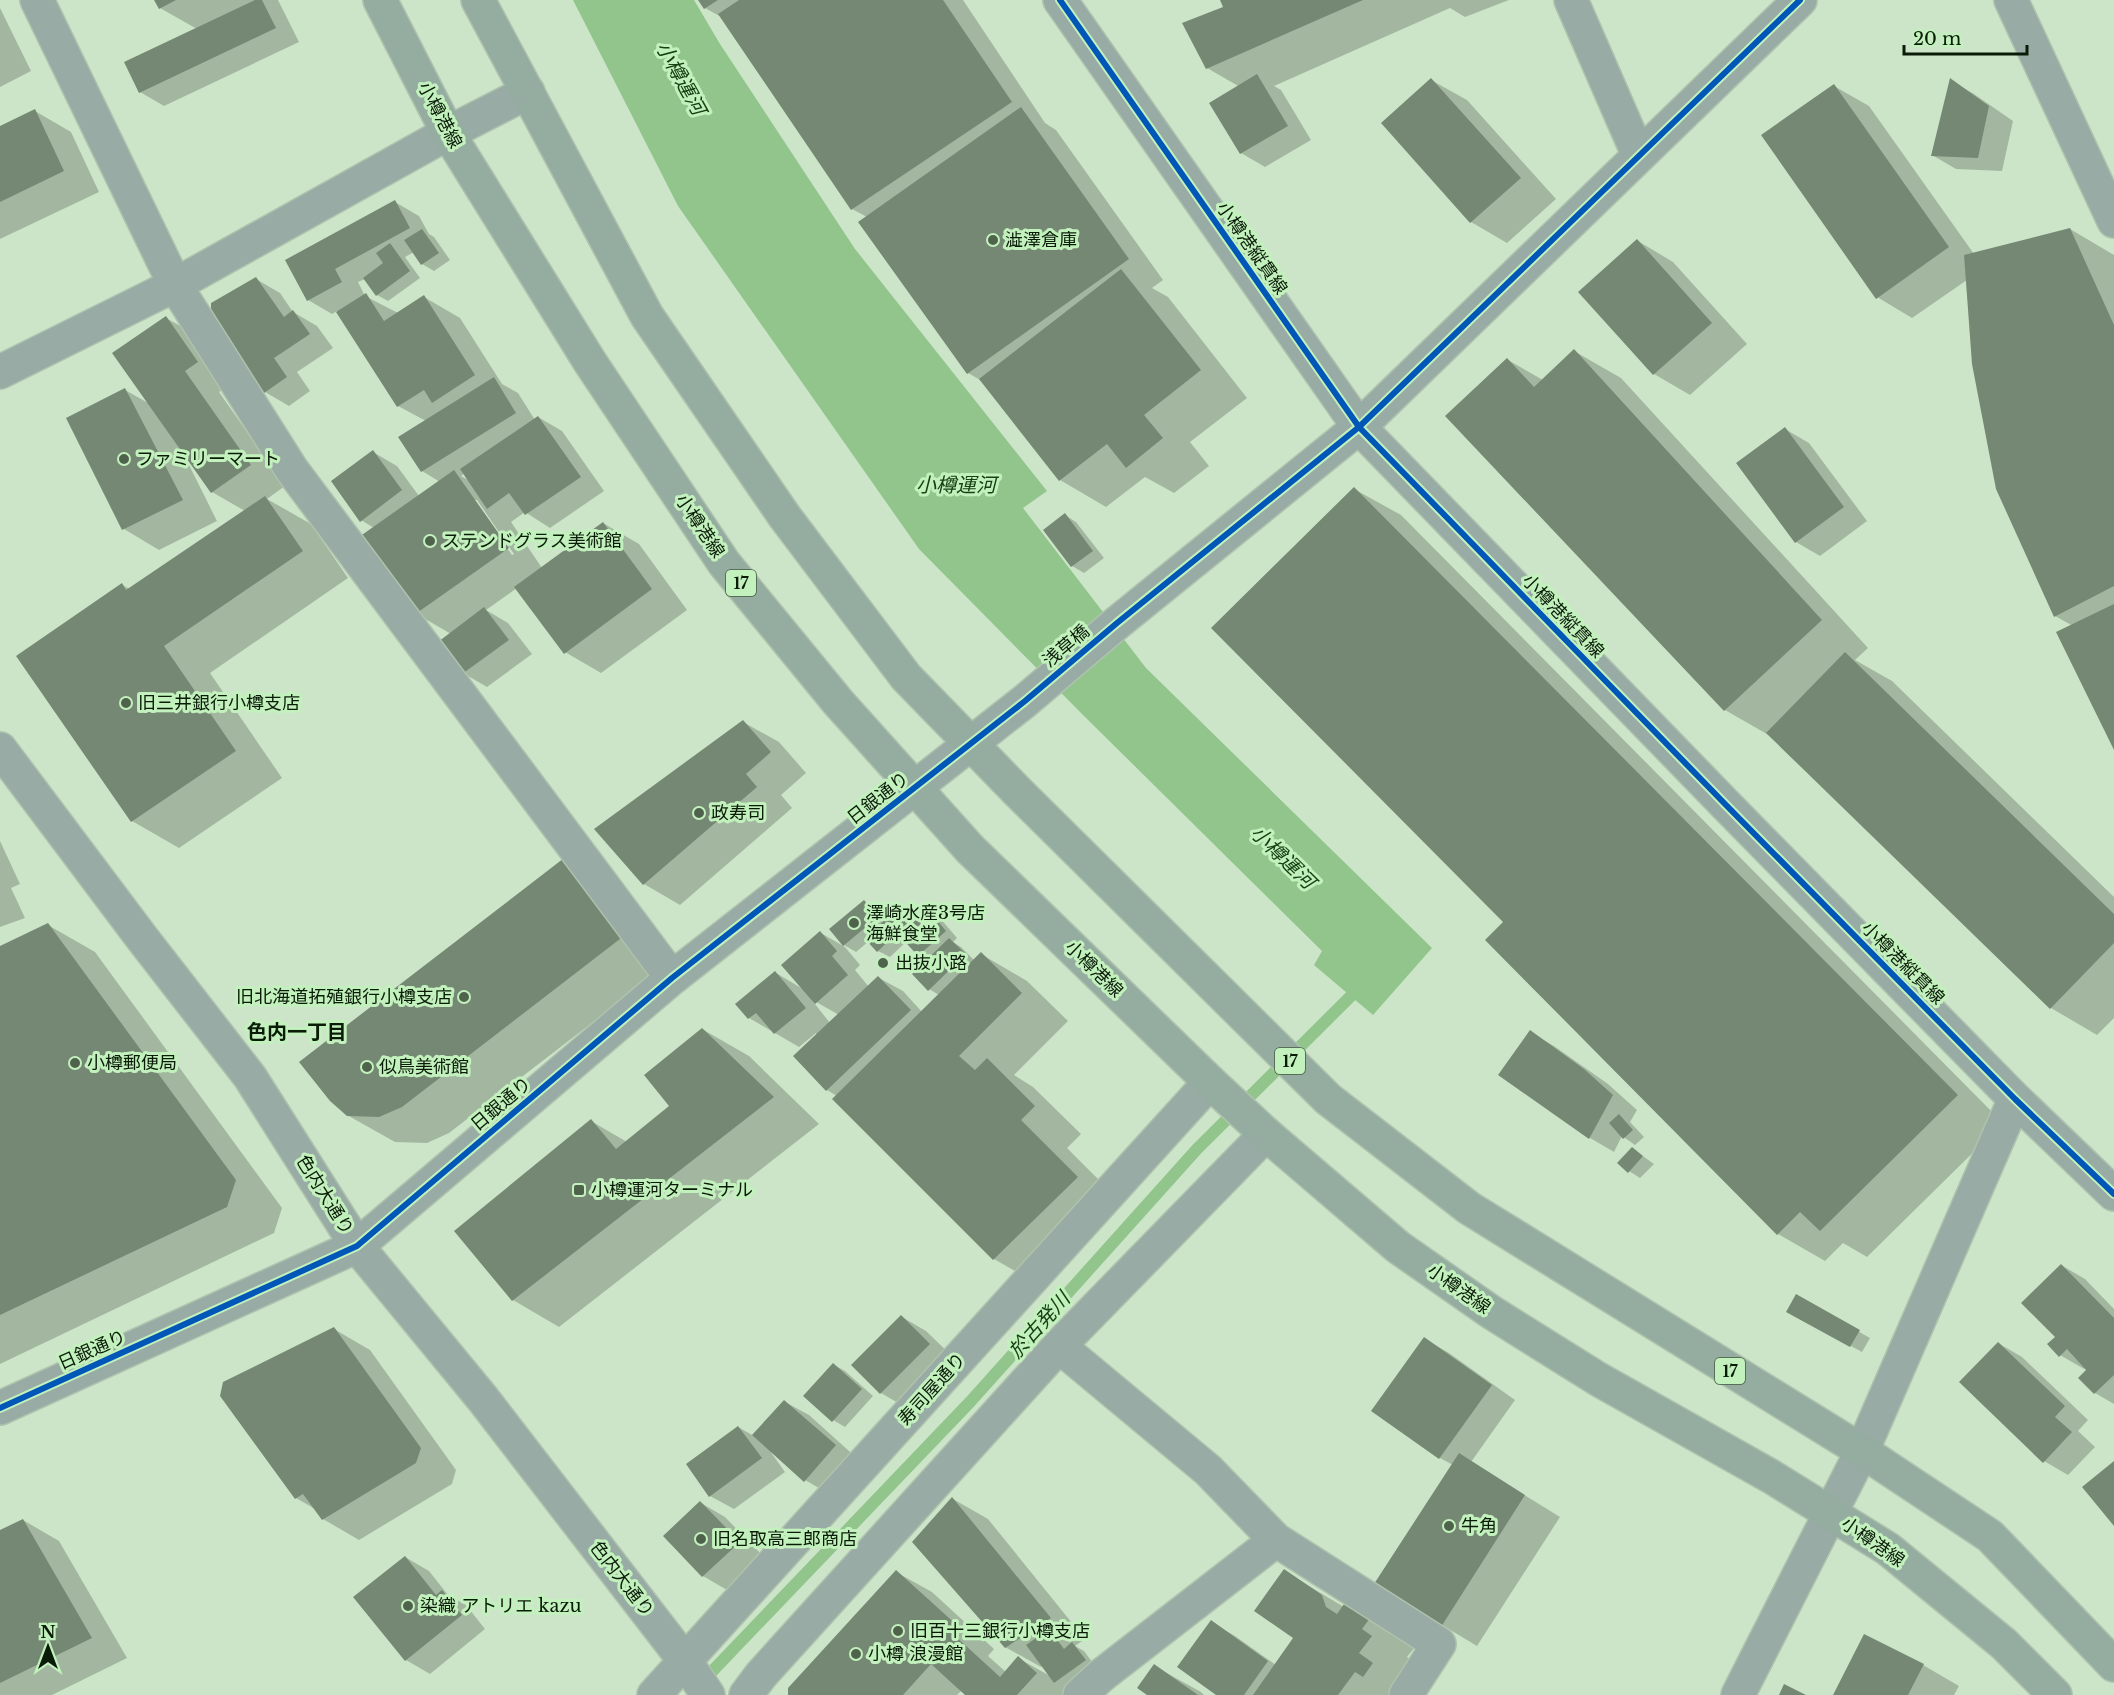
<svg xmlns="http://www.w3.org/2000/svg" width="2114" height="1695" font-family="'Libre Baskerville','Noto Sans JP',serif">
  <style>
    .water { fill: #92c58c }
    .shadow { fill: #0003; fill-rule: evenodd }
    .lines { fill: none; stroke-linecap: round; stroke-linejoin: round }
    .stream { stroke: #92c58c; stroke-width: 12 }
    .building { fill: #758873 }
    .minor-casing { stroke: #afc2ad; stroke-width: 36 }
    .major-casing { stroke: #afc2ad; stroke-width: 36 }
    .minor { stroke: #98aba4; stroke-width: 33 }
    .major { stroke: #95ada0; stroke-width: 33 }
    .cycleway-casing { stroke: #c3f1bd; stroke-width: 10 }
    .cycleway { stroke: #0057b8; stroke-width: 6 }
    .poi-dot { fill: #4e624c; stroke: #c3f1bd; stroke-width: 2 }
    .labels { text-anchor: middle; stroke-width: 6; stroke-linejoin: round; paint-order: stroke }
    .shield { fill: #c3f1bd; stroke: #425b3e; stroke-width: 1.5 }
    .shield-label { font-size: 16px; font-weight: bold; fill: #0a1b08 }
    .street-label { font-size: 18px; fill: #0a1b08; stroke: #c3f1bd }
    .poi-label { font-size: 18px; fill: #0a1b08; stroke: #c3f1bd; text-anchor: start }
    .water-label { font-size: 20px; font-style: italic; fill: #174113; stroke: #c3f1bd }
    .neighbourhood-label { font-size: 20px; font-weight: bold; fill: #0a1b08; stroke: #c3f1bd }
  </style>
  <rect width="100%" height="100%" fill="#cce5c9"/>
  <path class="water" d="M573 0H694L720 44 855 249 1047 491 1023 508 1146 668 1432 948 1373 1015 1314 965 1322 951 1084 716 919 549 678 206Z"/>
  <path class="shadow" d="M156 0H278L299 42 164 106 140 92 197 29 160 8Z
    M700 0H963L1045 123 1056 130 1163 280 1152 288 1168 297 1247 398 1190 442 1209 466 1174 493 1145 477 1106 507 1060 480 982 381 968 373 867 217 852 209 723 18 705 8Z
    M1222 0H1509L1465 17 1450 8 1274 86 1281 90 1311 140 1265 167 1241 153 1240 87 1207 68 1225 7Z
    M0 8 31 71 0 87Z
    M1431 80 1467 100 1556 199 1507 243 1471 222 1383 123Z
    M1951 81 1974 94 2013 121 2002 171 1956 169 1932 155Z
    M1834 86 1869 106 1974 254 2070 229 2114 255V747L2073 626 2055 616 1967 280 1912 318 1877 297Z
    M35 111 71 132 99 192 0 239V127Z
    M395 202 419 216 429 234 434 237 450 260 434 271 422 264 414 252 405 257 420 278 388 301 377 295 365 279 358 282 365 296 398 313 424 297 460 318 502 384 518 393 535 420 538 417 562 431 604 491 550 528 525 512 511 522 542 568 603 523 639 544 687 610 601 673 565 652 517 588 486 610 508 623 532 654 487 687 463 673 451 634 415 613 374 528 361 520 373 452 397 466 419 496 440 482 422 471 426 421 398 406 337 311 332 314 308 300 287 260ZM465 473 470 481 461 476ZM473 500H477L514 554 512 555Z
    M1638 241 1673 262 1747 344 1690 395 1654 374Z
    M256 279 280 293 293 312 317 326 333 348 297 372 310 391 289 406 265 392Z
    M166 318 202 338 233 382 219 392 285 486 267 499 311 524 348 578 210 673 282 778 179 848 132 821 18 656 122 585 130 589 245 511 212 492 187 456 185 457 217 521 159 550 124 529 68 419 125 390 150 404Z
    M1574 351 1621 378 1868 648 1855 660 1892 681 2114 897V1018L2097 1035 2051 1008 1772 737 1725 710 1508 360 1543 380Z
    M1785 429 1809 443 1867 521 1820 556 1796 542Z
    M1354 489 1401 515 2003 1123 1867 1257 1843 1243 1825 1261 1778 1234 1505 922Z
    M1065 515 1076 522 1104 558 1084 573 1072 566 1045 530Z
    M743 722 779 742 806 773 781 795 792 808 680 905 644 884Z
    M0 841 20 884 11 888 25 918 0 927Z
    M568 856 675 959 449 1133 427 1143 395 1142 347 1115Z
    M864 902 876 908 886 921 895 912 913 925 928 911 940 918 957 938 953 942 961 947 974 960 981 954 1027 981 1068 1021 1014 1075 1033 1087 1081 1134 1067 1148 1123 1204 1041 1286 994 1259 837 1096 827 1090 816 1033 799 1047 749 1018 776 973 803 989 821 933 845 947 860 965 855 970 869 987 879 978 903 991 922 1012 939 995 929 989V960L919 955 907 941 890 957 878 951 869 941 856 952 844 945 832 929ZM811 999 839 1015 830 1023Z
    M48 925 95 952 282 1208 274 1233 0 1364V948Z
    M702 1029 749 1056 819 1124 559 1327 513 1300 591 1121 627 1142 671 1106Z
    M1530 1032 1554 1046 1608 1084 1637 1110 1630 1122 1644 1137 1635 1145 1622 1136 1614 1152 1590 1138 1500 1074Z
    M1633 1149 1654 1164 1640 1178 1629 1171Z
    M2061 1265 2085 1279 2114 1309V1404L2095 1393 2080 1378 2088 1370 2086 1367 2084 1369 2060 1355 2057 1337Z
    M1796 1296 1870 1338 1862 1352 1788 1312Z
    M902 1317 926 1331 954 1358 905 1407 881 1393 854 1365Z
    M334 1329 370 1350 456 1470 452 1484 359 1540 323 1519 315 1509 296 1498Z
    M1425 1339 1449 1353 1515 1400 1471 1462 1560 1517 1477 1646 1442 1625 1453 1465 1440 1458Z
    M1998 1343 2022 1357 2088 1420 2078 1431 2095 1447 2068 1475 2044 1461Z
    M834 1365 845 1371 873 1396 845 1427 833 1420Z
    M785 1402 809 1415 859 1460 829 1494 805 1480 770 1451 785 1472 734 1509 710 1496 738 1427 754 1436Z
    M953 1499 988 1519 1085 1639 1075 1646 1084 1651 1096 1667 1071 1695H967L962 1690 957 1695H790L896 1572 932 1592 994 1649 988 1656 1006 1672 1018 1658 1052 1677 1044 1666 1041 1667 1005 1647Z
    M701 1503 725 1517 763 1556 727 1590 703 1576 665 1536Z
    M23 1520 59 1541 127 1658 52 1695H0V1532Z
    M405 1557 429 1571 448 1595 466 1605 485 1629 430 1674 406 1660Z
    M1284 1571 1344 1607 1419 1642 1407 1657 1417 1664 1416 1695H1218L1211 1622 1235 1636 1276 1665 1295 1638Z
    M1923 1665 1959 1686 1954 1695H1835Z
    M1154 1666 1201 1692 1204 1695H1150Z"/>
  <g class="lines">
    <path class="stream" d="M701 1683 970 1402 1197 1149 1361 986"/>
  </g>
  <path class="building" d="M154 0H176L159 9Z
    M255 0H262L276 28 139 93 124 62Z
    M698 0H718L704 9Z
    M739 0H943L1012 102 851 210 718 14Z
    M1220 0H1363L1206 69 1182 23 1223 7Z
    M1257 74 1288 126 1240 154 1209 103Z
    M1431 78 1521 178 1470 223 1381 123Z
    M1950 78 1989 106 1978 158 1931 156Z
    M1834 84 1949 247 1876 299 1761 135Z
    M1021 107 1129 259 967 374 858 222Z
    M35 109 64 171 0 202V126Z
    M395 200 410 228 335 269 342 282 307 301 285 260Z
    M2070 228 2114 325V586L2054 617 1996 489 1972 364 1964 255Z
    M422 229 439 253 421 265 404 240Z
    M1637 239 1712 323 1653 375 1578 292Z
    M390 243 410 271 376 296 363 278 383 263 376 253Z
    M1121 269 1201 370 1144 415 1163 438 1126 468 1107 444 1059 481 979 379Z
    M256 277 284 317 293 310 310 334 274 358 287 377 264 393 211 320V303Z
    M366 293 384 321 424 295 475 375 432 403 424 390 397 407 336 312Z
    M166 316 198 362 185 371 251 465 211 493 112 353Z
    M1574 349 1822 620 1724 711 1445 416 1507 358 1534 387Z
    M494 377 516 413 421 472 398 437Z
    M125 388 183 500 122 530 66 418Z
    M538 416 581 477 525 515 509 493 487 509 460 469Z
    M1785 427 1844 507 1795 543 1736 463Z
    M373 450 402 490 360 522 331 481Z
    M454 470 509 548 414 615 359 537Z
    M1354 487 1958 1095 1820 1231 1800 1212 1777 1235 1485 940 1503 922 1211 628Z
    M265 496 303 551 164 646 236 751 131 822 16 656 122 583 126 590Z
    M1065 513 1093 551 1071 567 1043 530Z
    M603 522 652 589 564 654 514 587Z
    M2114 604V750L2056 632Z
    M484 607 509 640 462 674 438 642Z
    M1845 652 2114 914V943L2050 1009 1766 733Z
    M743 720 771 752 746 774 757 787 643 885 594 829Z
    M568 855 629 932 402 1107 379 1117 347 1116 330 1101 299 1062Z
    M864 900 878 917 843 946 829 929Z
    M928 909 946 931 918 956 899 935Z
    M895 910 907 923 877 952 865 939Z
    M48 923 236 1180 227 1207 0 1315V946Z
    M820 931 837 951 832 956 848 975 815 1004 781 965Z
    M949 938 966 954 928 991 912 974Z
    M981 952 1022 993 959 1056 975 1070 987 1058 1035 1106 1021 1120 1078 1177 993 1260 832 1099Z
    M775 971 806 1008 774 1034 756 1013 748 1019 735 1004Z
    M878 976 911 1010 826 1091 793 1056Z
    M702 1028 774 1097 512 1301 454 1231 591 1119 616 1149 669 1106 644 1075Z
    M1530 1030 1584 1069 1613 1095 1589 1139 1498 1075Z
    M1619 1114 1633 1130 1623 1139 1609 1123Z
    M1632 1147 1643 1156 1628 1173 1617 1163Z
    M2061 1264 2114 1318V1375L2094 1394 2078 1378 2086 1370 2067 1349 2059 1357 2047 1344 2055 1337 2021 1303Z
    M1796 1294 1860 1330 1850 1347 1786 1312Z
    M901 1315 930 1344 880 1394 851 1365Z
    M334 1327 421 1448 416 1463 322 1520 303 1494 295 1499 220 1396 223 1382Z
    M1424 1337 1492 1385 1439 1459 1371 1411Z
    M1998 1342 2065 1406 2055 1417 2072 1432 2043 1463 1959 1382Z
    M833 1363 862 1389 832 1422 803 1396Z
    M784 1400 836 1445 804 1482 752 1435Z
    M738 1426 762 1458 709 1497 686 1464Z
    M1459 1453 1525 1495 1441 1627 1374 1584Z
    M2114 1461V1526L2082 1487Z
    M952 1497 1051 1618 1005 1648 912 1542Z
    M700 1501 740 1542 702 1577 663 1536Z
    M23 1519 92 1638 0 1683V1530Z
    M405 1556 436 1595 442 1590 462 1615 405 1661 353 1597Z
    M1284 1569 1322 1595 1326 1607 1337 1614 1349 1597 1373 1614 1362 1629 1372 1636 1359 1653 1373 1663 1363 1677 1355 1672 1338 1695H1253L1293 1638 1254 1611Z
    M896 1570 959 1627 953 1634 1000 1677 1018 1656 1037 1673 1017 1695H965L931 1664 903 1695H788V1688Z
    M1211 1620 1268 1661 1244 1695H1216L1177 1667Z
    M1049 1629 1064 1649 1072 1642 1086 1660 1054 1683 1026 1645Z
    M1864 1634 1924 1664 1908 1695H1833Z
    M1154 1664 1198 1695H1147L1137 1688Z
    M1784 1684 1806 1695H1779Z"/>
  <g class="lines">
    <defs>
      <path id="minor" d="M37 0 175 285 292 470 672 978
        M1060 0 1359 427 1726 805 2015 1099 2114 1194
        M1571 0 1639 156
        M2011 0 2114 221
        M0 372 175 285 448 133 528 92
        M0 749 142 938 250 1077 357 1246 483 1399 685 1661 708 1695
        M1059 1346 1208 1470 1276 1540 1439 1644 1406 1695
        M0 1408 357 1246 672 978 1025 701 1117 623 1359 427 1800 0
        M654 1695 1210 1082
        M746 1695 761 1675 1059 1346 1266 1134
        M1080 1695 1102 1675 1276 1540
        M1738 1695 1862 1451 2015 1099"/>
      <path id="major" d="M380 0 448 133 590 362 724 563 838 702 970 849 1210 1082 1266 1134 1398 1247 1491 1312 1598 1379 1772 1477 1888 1549 2004 1644 2055 1695
        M478 0 647 316 785 517 906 677 1017 791 1328 1099 1469 1208 1862 1451 1990 1536 2114 1665"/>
    </defs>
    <use href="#minor" class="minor-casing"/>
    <use href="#major" class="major-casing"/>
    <use href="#minor" class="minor"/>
    <use href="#major" class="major"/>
    <defs>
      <path id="cycleway" d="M1060 0 1359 427 1726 805 2015 1099 2114 1194
        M0 1408 357 1246 672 978 1025 701 1117 623 1359 427 1800 0"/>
    </defs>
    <use href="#cycleway" class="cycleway-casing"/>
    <use href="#cycleway" class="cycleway"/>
  </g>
  <g class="poi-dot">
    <circle cx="993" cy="240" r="6"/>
    <circle cx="124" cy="459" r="6"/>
    <circle cx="430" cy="541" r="6"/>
    <circle cx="126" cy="703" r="6"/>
    <circle cx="699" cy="813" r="6"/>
    <circle cx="854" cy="923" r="6"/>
    <circle cx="883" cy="963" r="6"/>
    <circle cx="464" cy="997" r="6"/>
    <circle cx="75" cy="1063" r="6"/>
    <circle cx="367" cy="1067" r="6"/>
    <rect x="573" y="1184" width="12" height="12" rx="3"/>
    <circle cx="1449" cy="1526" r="6"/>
    <circle cx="701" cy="1539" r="6"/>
    <circle cx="408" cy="1606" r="6"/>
    <circle cx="898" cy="1631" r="6"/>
    <circle cx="856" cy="1654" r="6"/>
  </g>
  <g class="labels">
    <g class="shield">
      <rect x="726" y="570" width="30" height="26" rx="4.5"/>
      <rect x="1275" y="1048" width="30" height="26" rx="4.5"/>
      <rect x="1715" y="1358" width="30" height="26" rx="4.5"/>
    </g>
    <g class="shield-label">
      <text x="741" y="589">17</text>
      <text x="1290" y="1067">17</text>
      <text x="1730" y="1377">17</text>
    </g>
    <g class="street-label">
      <text transform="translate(440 115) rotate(62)" y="6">小樽港線</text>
      <text transform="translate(1252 248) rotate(55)" y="6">小樽港縦貫線</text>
      <text transform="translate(700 526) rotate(56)" y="6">小樽港線</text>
      <text transform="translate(1563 616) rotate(46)" y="6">小樽港縦貫線</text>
      <text transform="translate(1066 646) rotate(-40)" y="6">浅草橋</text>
      <text transform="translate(878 798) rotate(-38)" y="6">日銀通り</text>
      <text transform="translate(1903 963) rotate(45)" y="6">小樽港縦貫線</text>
      <text transform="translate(1094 969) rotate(44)" y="6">小樽港線</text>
      <text transform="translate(501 1104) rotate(-40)" y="6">日銀通り</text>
      <text transform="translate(325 1195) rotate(58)" y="6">色内大通り</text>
      <text transform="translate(1459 1289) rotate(35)" y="6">小樽港線</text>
      <text transform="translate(92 1350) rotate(-24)" y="6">日銀通り</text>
      <text transform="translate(932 1389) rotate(-48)" y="6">寿司屋通り</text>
      <text transform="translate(1873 1542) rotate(35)" y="6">小樽港線</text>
      <text transform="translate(622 1579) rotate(52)" y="6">色内大通り</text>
    </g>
    <g class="poi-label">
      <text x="1005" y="246">澁澤倉庫</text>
      <text x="136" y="465">ファミリーマート</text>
      <text x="442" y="547">ステンドグラス美術館</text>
      <text x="138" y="709">旧三井銀行小樽支店</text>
      <text x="711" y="819">政寿司</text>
      <text x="866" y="919">澤崎水産3号店<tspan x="866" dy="21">海鮮食堂</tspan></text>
      <text x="895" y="969">出抜小路</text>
      <text x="452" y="1003" text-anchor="end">旧北海道拓殖銀行小樽支店</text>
      <text x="87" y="1069">小樽郵便局</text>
      <text x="379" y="1073">似鳥美術館</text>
      <text x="591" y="1196">小樽運河ターミナル</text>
      <text x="1461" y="1532">牛角</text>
      <text x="713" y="1545">旧名取高三郎商店</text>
      <text x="420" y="1612">染織 アトリエ kazu</text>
      <text x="910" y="1637">旧百十三銀行小樽支店</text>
      <text x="868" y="1660">小樽 浪漫館</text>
    </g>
    <g class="water-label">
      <text transform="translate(681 78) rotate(61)" y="7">小樽運河</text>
      <text x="956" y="492">小樽運河</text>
      <text transform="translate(1283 857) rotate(44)" y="7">小樽運河</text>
      <text transform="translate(1039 1325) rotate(-48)" y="7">於古発川</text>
    </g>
    <g class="neighbourhood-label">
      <text x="297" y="1039">色内一丁目</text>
    </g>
  </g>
  <g transform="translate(48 1647)" stroke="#c3f1bd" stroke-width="4.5" paint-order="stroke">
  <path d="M0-4.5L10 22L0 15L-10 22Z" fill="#0a1b08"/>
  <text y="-9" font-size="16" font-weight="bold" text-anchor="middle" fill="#0a1b08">N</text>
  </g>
  <path d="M1904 45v9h123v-9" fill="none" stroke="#0a1b08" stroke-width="3"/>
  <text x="1913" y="45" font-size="18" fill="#0a1b08" stroke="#c3f1bd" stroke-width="4.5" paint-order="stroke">20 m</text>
</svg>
